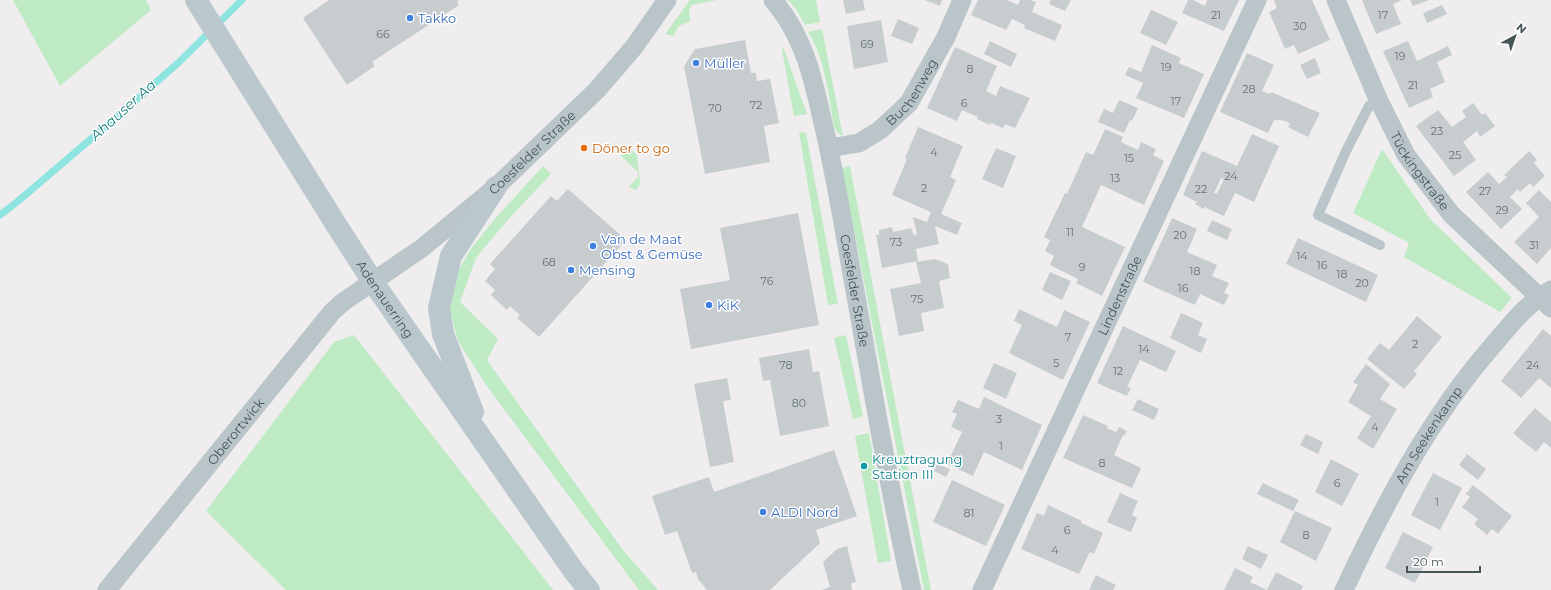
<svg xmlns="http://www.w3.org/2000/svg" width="1551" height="590" font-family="Montserrat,sans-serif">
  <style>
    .green { fill: #beebc4 }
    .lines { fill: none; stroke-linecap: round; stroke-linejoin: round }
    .stream { stroke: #8ee4e0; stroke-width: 7 }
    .building { fill: #c7ccce; fill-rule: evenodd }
    .lane { stroke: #b9c5c9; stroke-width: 10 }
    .street { stroke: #b9c5c9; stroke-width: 19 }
    .secondary { stroke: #bac8ce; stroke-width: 22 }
    .shop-dot { fill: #3f7fe0; stroke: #fff; stroke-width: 1.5 }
    .food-dot { fill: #e8710a; stroke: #fff; stroke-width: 1.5 }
    .culture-dot { fill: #0f9aa8; stroke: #fff; stroke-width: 1.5 }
    .labels { text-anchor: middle; stroke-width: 3; stroke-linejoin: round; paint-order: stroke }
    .number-label { font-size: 11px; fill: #677376 }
    .shop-label { font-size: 13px; fill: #366cbe; stroke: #fff; text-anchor: start }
    .street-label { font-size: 13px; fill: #475559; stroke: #fff }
    .food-label { font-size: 13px; fill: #c56008; stroke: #fff; text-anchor: start }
    .culture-label { font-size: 13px; fill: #0d838f; stroke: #fff; text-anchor: start }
    .water-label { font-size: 14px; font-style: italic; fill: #16807b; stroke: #fff }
  </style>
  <rect width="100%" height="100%" fill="#f0edee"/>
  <path class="green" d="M13 0H146L151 10 60 86Z
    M690 0H717L692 5 689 9 690 21 679 26 673 36 665 34Z
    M788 0H816L820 22 805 25 796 9Z
    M822 29 843 136 838 133 834 127C829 97 825 58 808 32Z
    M783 47 807 114 794 116 782 50Z
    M799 132 806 133 838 304 828 305Z
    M628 147 637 155 640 184 636 190 629 187 638 177V172L621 156Z
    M1382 149 1430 219 1512 298 1500 312 1404 257 1409 243 1353 213Z
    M543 166 551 174 506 222 476 258 460 302 498 339 487 360 623 550 658 590H639L486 385 458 341 448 305 456 275 470 250 493 221Z
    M850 166 931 590H924L842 168Z
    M354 335 553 590H286L206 511 334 342Z
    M846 335 863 416 853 419 834 338Z
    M869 433 891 561 878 563 855 436Z"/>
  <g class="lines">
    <path class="stream" d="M0 215 17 202 112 121 178 63 242 0"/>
  </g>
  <path class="building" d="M329 0H459L457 2 459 5 372 62 375 66 347 85 303 18Z
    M843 0H863L865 10 846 14Z
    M925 0H942L940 6Z
    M978 0H1007L1018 5 1020 0H1031L1036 2 1032 12 1062 25 1055 41 1024 28 1025 25 1012 19 1006 30 971 15Z
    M1051 0H1071L1065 11 1049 4Z
    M1188 0H1193L1205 6 1207 0H1239L1224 31 1182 13Z
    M1274 0H1312L1330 40 1298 54 1294 45 1285 49 1269 12 1277 8Z
    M1362 0H1402L1393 4 1401 24 1376 34Z
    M1410 0H1429L1413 6Z
    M1442 5 1447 14 1427 23 1423 13Z
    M1151 10 1178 22 1166 45 1140 33Z
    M898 19 919 28 912 44 891 36Z
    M881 20 888 62 854 69 847 26Z
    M745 40 751 73H756L757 81 770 79 779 123 764 126 770 162 705 174 684 66 695 49Z
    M990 41 1017 54 1011 67 984 54Z
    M1408 41 1417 61 1448 46 1452 55 1437 62 1445 82 1430 89 1433 97 1409 108 1383 51Z
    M1152 45 1181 58 1179 63 1204 74 1184 118 1136 98 1143 83 1125 75 1129 67 1141 72Z
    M955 47 997 66 986 91 996 96 1000 86 1030 98 1015 128 1005 124 1003 128 991 123 990 125 977 119 978 117 962 110 957 121 927 108Z
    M1247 53 1274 65 1262 91 1270 94 1271 92 1320 113 1308 137 1288 127 1290 123 1281 120H1274L1268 133 1220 112Z
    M1315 58 1321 73 1307 79 1300 65Z
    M1119 100 1138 108 1132 121 1130 120 1124 133 1098 122 1104 109 1113 113Z
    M1473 103 1482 115 1485 113 1495 126 1480 137 1477 131 1463 142 1476 160 1454 176 1416 126 1438 110 1452 127 1466 117 1462 111Z
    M918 127 963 146 950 177 956 180 941 214 962 223 957 235 935 226 939 244 916 249 918 261 882 268 876 235H879V230L892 227 893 232 911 228 914 236 917 234 913 217 927 222 931 212 892 195 907 159 905 158Z
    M1105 129 1123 137 1121 142 1138 150 1141 142 1156 149 1153 155 1164 161 1144 205 1101 185 1082 227 1125 247 1102 296 1076 283 1078 279 1050 265 1054 256 1045 251 1050 240 1044 237 1065 193 1067 194 1086 152 1093 155Z
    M1252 134 1279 146 1254 202 1235 193 1224 216 1206 208 1205 206 1204 209 1195 204 1197 202 1183 195 1202 151 1237 166ZM1221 178 1224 179 1217 194 1214 193Z
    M996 148 1016 156 1003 188 982 179Z
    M1529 151 1537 160 1534 163 1545 176 1533 187 1530 183 1520 192 1518 189 1510 197 1522 209 1501 229 1466 192 1488 172 1499 184 1507 177 1504 175Z
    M568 189 626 240 539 337 517 318 520 315 510 306 507 310 491 295 495 290 485 281 495 269 490 264 551 196 557 201Z
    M1539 190 1551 202V248L1537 264 1514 242 1539 217 1526 203Z
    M798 213 819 325 691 349 680 289 730 280 720 228Z
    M1172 218 1197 229 1187 252 1217 265 1212 276 1229 283 1224 293 1229 295 1224 305 1200 294 1195 305 1143 282Z
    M1212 220 1232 229 1227 240 1207 231Z
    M1298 238 1378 275 1366 302 1286 264Z
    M935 259 948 264 950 278 939 281 944 308 921 313 924 331 899 336 890 289 921 283 916 262Z
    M1050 272 1071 281 1062 300 1042 290Z
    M1019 309 1057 327 1064 310 1090 322 1063 380 1009 353 1022 325 1014 321Z
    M1181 313 1203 323 1198 335 1207 339 1201 353 1170 338Z
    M1417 316 1442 337 1414 371 1417 374 1404 389 1367 359 1380 343 1389 350Z
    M1123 326 1176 351 1166 372 1140 360 1127 387 1131 388 1127 396 1097 383Z
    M1543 329 1551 336V388L1539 378 1521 398 1501 381Z
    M809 349 813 372 819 371 829 426 780 436 770 380 763 381 759 358Z
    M994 363 1017 373 1006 399 983 388Z
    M1366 364 1390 384 1380 399 1397 409 1373 449 1357 438 1371 416 1348 402 1358 385 1353 382Z
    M727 378 731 400 723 401 734 462 710 467 694 384Z
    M984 397 1042 425 1022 470 984 452 973 476 947 464 962 432 974 437 951 427 957 414 952 412 958 400 979 409Z
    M1138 399 1159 409 1154 420 1132 410Z
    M1535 408 1551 422V448L1544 442 1536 452 1513 433Z
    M1083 415 1108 426 1107 428 1116 432 1119 427 1127 431 1124 436 1123 435 1114 455 1141 468 1132 488 1063 458Z
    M1306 434 1323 442 1318 454 1300 445Z
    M834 450 857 516 816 530 820 543 770 590H707L698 579 696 572 692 573 677 531 665 535 652 496 709 477 714 492Z
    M1467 454 1486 469 1478 480 1459 465Z
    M1331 459 1359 474 1342 506 1315 492Z
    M937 464 950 469 946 477 934 471Z
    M1433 473 1462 488 1440 530 1411 515Z
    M952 480 1005 505 986 546 933 522Z
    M1263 483 1299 500 1293 511 1257 494Z
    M1473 485 1512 516 1498 534 1492 529 1487 535 1474 524 1478 519 1462 507 1470 497 1466 494Z
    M1120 493 1138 501 1132 515 1137 518 1131 532 1107 522Z
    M1048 505 1082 521 1081 523 1103 533 1094 554 1090 552 1079 574 1021 549 1037 513 1044 516Z
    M1295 511 1332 528 1316 561 1280 542Z
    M1403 532 1433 547 1415 583 1385 568Z
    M847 546 856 582 851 583 852 590H822L830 587 823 562 837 549Z
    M1248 546 1268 555 1261 569 1242 559Z
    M1235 568 1253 577 1250 582 1267 590 1276 572 1303 586 1301 590H1224Z
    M1096 575 1116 585 1113 590H1089Z"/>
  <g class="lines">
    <path class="lane" d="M1378 99 1369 106 1346 151 1318 215 1380 245"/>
    <g class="street">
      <path id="s1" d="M773 0C804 36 813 78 823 123 835 173 843 224 852 274 871 379 888 485 912 590"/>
      <path id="s2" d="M1336 0 1378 99 1406 155 1451 214 1551 308"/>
      <path id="s3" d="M829 148 859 143 880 130 909 103 946 37 962 0"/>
      <path id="s4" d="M107 590 332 312 343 302 422 248 496 187 597 90 634 47 667 0"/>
      <path id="s5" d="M982 590 1257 0"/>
      <path id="s6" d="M1344 590C1385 503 1430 417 1494 344 1513 322 1525 305 1551 290"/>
    </g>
    <g class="secondary">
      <path id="s7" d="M196 0 337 226 373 282 573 570 589 590"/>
      <path d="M473 412 443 334 439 308 451 256 496 187"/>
    </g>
  </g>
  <g class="shop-dot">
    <circle cx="410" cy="18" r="4"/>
    <circle cx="696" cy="63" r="4"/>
    <circle cx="593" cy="246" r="4"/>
    <circle cx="571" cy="270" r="4"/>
    <circle cx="709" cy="305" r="4"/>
    <circle cx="763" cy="512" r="4"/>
  </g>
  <circle class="food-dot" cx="584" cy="148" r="4"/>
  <circle class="culture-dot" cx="864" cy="466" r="4"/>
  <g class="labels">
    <g class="number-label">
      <text x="1216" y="19">21</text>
      <text x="1383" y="19">17</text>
      <text x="1300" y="30">30</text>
      <text x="383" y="38">66</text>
      <text x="867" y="48">69</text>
      <text x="1400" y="60">19</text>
      <text x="1166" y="71">19</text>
      <text x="970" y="73">8</text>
      <text x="1413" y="89">21</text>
      <text x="1249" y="93">28</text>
      <text x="1176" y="105">17</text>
      <text x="964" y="107">6</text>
      <text x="756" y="109">72</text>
      <text x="715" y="112">70</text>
      <text x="1437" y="135">23</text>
      <text x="934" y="156">4</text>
      <text x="1455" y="159">25</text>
      <text x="1129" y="162">15</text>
      <text x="1231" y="180">24</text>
      <text x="1115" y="182">13</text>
      <text x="924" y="192">2</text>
      <text x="1201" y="193">22</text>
      <text x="1485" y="195">27</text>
      <text x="1502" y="214">29</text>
      <text x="1070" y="236">11</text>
      <text x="1180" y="239">20</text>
      <text x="896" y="246">73</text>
      <text x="1534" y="249">31</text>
      <text x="1302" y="260">14</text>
      <text x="549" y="266">68</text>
      <text x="1322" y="269">16</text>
      <text x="1082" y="271">9</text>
      <text x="1195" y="275">18</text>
      <text x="1342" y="278">18</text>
      <text x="767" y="285">76</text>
      <text x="1362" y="287">20</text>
      <text x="1183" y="292">16</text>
      <text x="917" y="303">75</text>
      <text x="1068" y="341">7</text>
      <text x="1415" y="348">2</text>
      <text x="1144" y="353">14</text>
      <text x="1056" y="367">5</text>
      <text x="786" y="369">78</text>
      <text x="1533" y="369">24</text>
      <text x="1118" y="375">12</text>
      <text x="799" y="407">80</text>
      <text x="999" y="423">3</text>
      <text x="1375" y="431">4</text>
      <text x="1001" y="450">1</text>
      <text x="1102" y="467">8</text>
      <text x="1337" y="487">6</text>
      <text x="1437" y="506">1</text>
      <text x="969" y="517">81</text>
      <text x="1067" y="534">6</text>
      <text x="1306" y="539">8</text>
      <text x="1055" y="554">4</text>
    </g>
    <g class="shop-label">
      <text x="418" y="23">Takko</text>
      <text x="704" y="68">Müller</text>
      <text x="601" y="244">Van de Maat<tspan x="601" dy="15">Obst &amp; Gemüse</tspan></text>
      <text x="579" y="275">Mensing</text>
      <text x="717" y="310">KiK</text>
      <text x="771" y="517">ALDI Nord</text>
    </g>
    <g class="street-label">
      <text dy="5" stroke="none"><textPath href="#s3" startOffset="105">Buchenweg</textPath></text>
      <text dy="5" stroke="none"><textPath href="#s4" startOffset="614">Coesfelder Straße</textPath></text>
      <text dy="5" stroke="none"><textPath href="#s2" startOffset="191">Tückingstraße</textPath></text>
      <text dy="5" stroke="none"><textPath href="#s1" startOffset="305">Coesfelder Straße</textPath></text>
      <text dy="5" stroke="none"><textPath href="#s5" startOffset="325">Lindenstraße</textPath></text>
      <text dy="5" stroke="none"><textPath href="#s7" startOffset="354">Adenauerring</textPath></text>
      <text dy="5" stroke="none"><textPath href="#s4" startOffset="204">Oberortwick</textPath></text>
      <text dy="5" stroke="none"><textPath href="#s6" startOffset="177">Am Seekenkamp</textPath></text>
    </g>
    <g class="food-label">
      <text x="592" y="153">Döner to go</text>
    </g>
    <g class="culture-label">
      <text x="872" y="464">Kreuztragung<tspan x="872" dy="15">Station III</tspan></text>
    </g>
    <g class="water-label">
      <text transform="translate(123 110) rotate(-42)" y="5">Ahauser Aa</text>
    </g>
  </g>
  <g transform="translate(1515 36) rotate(40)" stroke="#ffffff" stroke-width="3" paint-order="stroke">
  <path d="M0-3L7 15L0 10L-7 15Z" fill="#475559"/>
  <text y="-6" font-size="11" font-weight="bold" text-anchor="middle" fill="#475559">N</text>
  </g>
  <path d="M1407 566v6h73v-6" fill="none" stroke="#475559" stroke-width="2"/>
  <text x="1413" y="566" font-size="12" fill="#475559" stroke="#ffffff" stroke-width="3" paint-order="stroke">20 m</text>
</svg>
